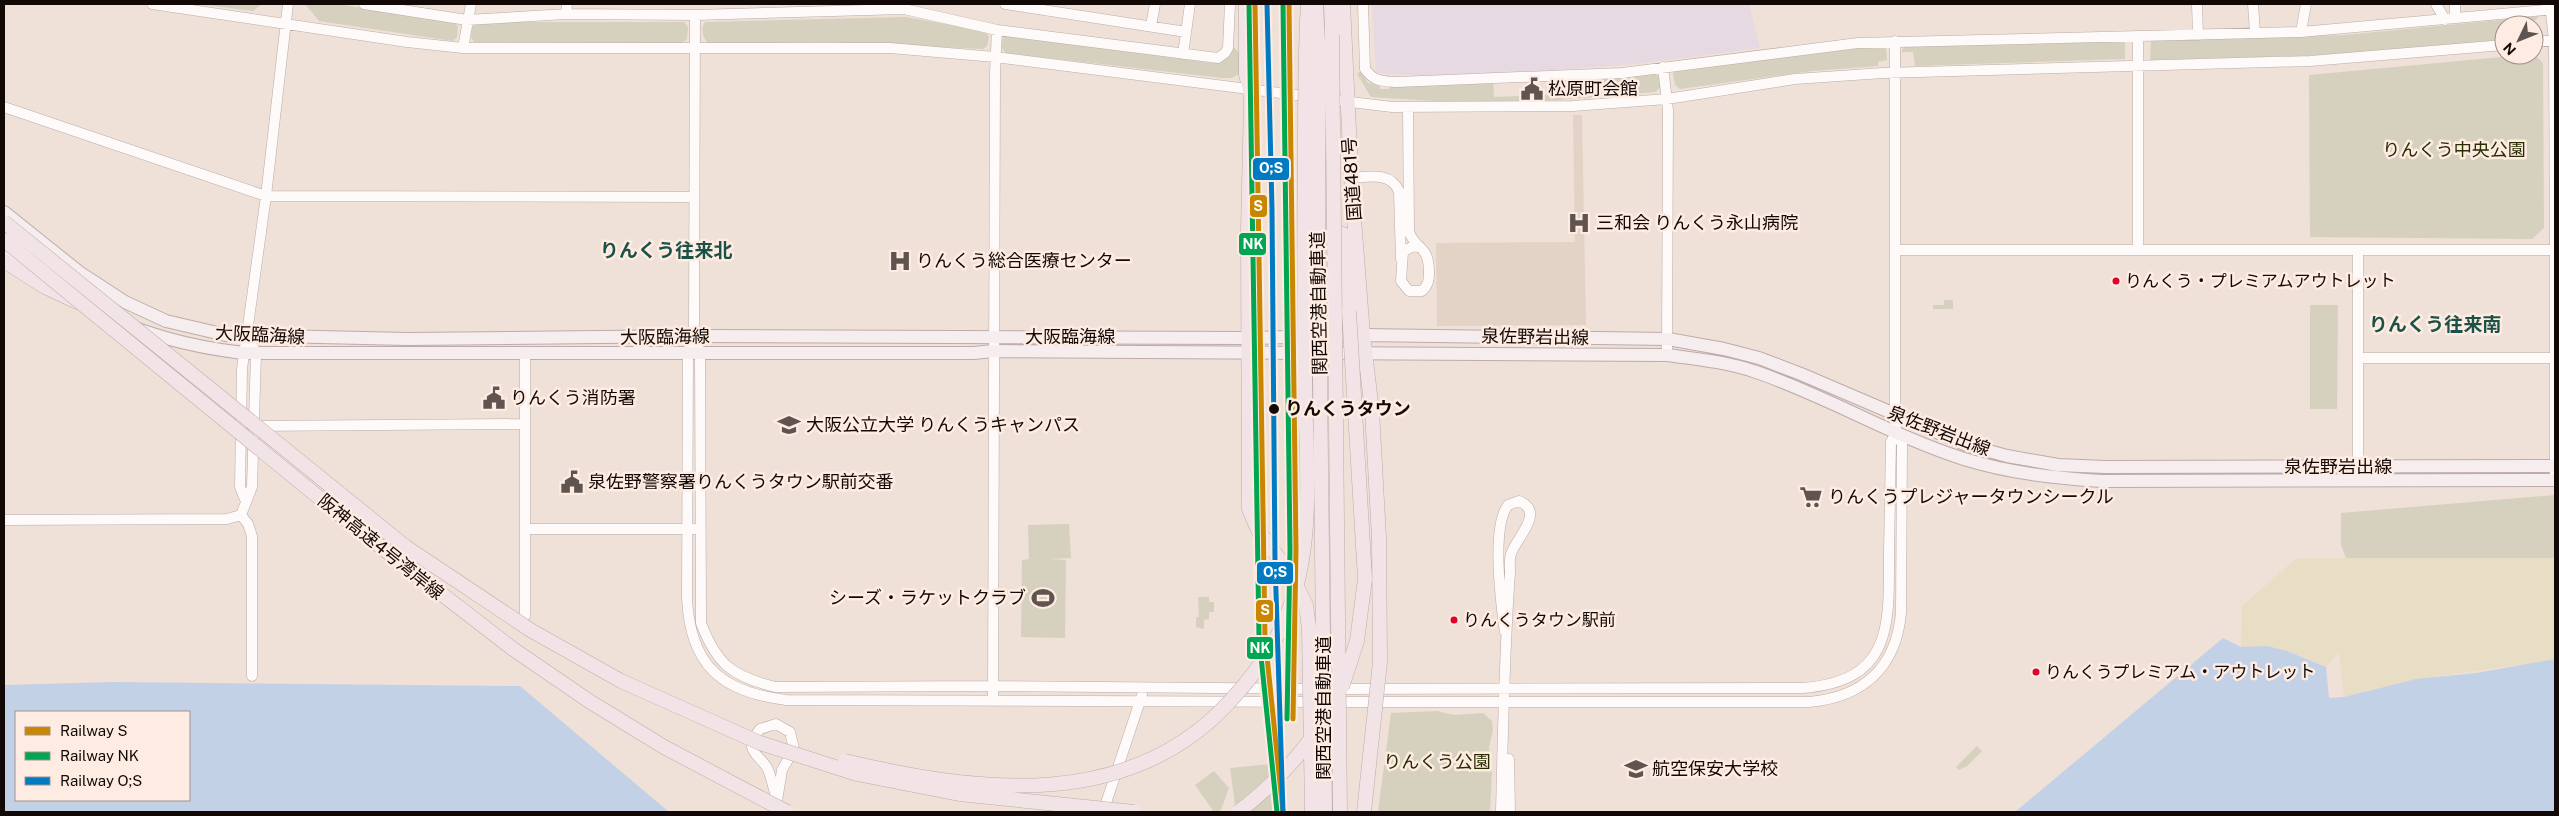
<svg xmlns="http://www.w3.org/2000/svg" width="2559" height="816" font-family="'Public Sans','Noto Sans JP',sans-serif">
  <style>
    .industrial { fill: #e6d9e1 }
    .medical { fill: #e3d2c6 }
    .green { fill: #d5d1be }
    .sand { fill: #e8ddc5 }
    .water { fill: #c2d1e6; fill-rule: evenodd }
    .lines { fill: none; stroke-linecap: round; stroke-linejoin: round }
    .minor-casing { stroke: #b9ada7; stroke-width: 11 }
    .major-casing { stroke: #beabaa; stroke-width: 14 }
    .highway-casing { stroke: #beabaa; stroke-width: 15 }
    .minor { stroke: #fdfaf9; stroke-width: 10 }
    .major { stroke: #f6eeee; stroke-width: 12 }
    .highway { stroke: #f2e4e6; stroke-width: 14 }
    .highway-bridge-casing { stroke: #beabaa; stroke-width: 15; stroke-linecap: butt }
    .highway-bridge { stroke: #f2e4e6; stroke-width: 14 }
    .rail-1-casing { stroke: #feece3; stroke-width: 9 }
    .rail-2-casing { stroke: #feece3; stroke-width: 9 }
    .rail-3-casing { stroke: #feece3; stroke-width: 9 }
    .rail-1 { stroke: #c98701; stroke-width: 5 }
    .rail-2 { stroke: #00a651; stroke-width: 5 }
    .rail-3 { stroke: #007ac2; stroke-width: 5 }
    .bus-dot { fill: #e4002b; stroke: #feece3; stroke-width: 2 }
    .stop-dot { fill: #120906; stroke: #feece3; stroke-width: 2 }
    .labels { text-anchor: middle; stroke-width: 5; stroke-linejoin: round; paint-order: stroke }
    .bus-label { font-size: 17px; fill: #120906; stroke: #feece3; text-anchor: start }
    .poi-label { font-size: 18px; fill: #120906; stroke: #feece3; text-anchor: start }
    .park-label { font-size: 18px; fill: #292e00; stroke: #feece3 }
    .street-label { font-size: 18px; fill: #120906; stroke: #feece3 }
    .stop-label { font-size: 18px; font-weight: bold; fill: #120906; stroke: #feece3; text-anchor: start }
    .neighbourhood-label { font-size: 19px; font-weight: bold; fill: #1b5147; stroke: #feece3 }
    .line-badge { stroke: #feece3; stroke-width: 2 }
    .badge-label { font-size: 14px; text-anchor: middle; font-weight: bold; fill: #fff }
  </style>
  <rect width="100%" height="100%" fill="#efe0d8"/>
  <path class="industrial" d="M1372 4H1749L1760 48 1634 64 1556 70 1426 76 1376 73Z"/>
  <path class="medical" d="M1573 115H1582L1586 325 1437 326 1436 243 1575 242Z"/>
  <path class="green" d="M198 4H262L253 11Z
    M305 4H336L454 21 458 27 457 37 453 41 319 21Z
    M2540 16 2534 21 2537 35H2534V25H2504V39L2501 40 2332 55 2150 60 2151 40 2345 35Z
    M906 17 985 31 989 37 987 46 983 49 827 42 708 44C703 37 700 30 705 22Z
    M479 22H684L688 27 687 39 682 43 474 42 471 37 472 27Z
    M1008 35 1211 63C1224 64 1228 58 1232 46L1240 53 1239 74 1232 78H1222L1006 53 1001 47 1003 38Z
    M2125 40V59L1915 66 1913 52H1902V50L1905 46Z
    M1883 45 1886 48 1887 60 1878 62V66L1812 71 1680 89 1675 85 1673 74 1676 69 1799 53Z
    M2534 54 2543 63 2544 228 2532 239 2310 237 2309 75Z
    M1361 71 1368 83 1380 85V89H1389V86L1493 82 1494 97 1550 95 1549 80 1655 73 1659 77 1660 88 1655 92C1597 97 1537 103 1478 103 1443 102 1406 99 1371 97L1357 74Z
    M1944 300H1953V309H1933V305H1944Z
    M2310 305H2338L2337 409H2310Z
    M2555 495V558H2346L2341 545V513Z
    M1069 524 1071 558 1050 559 1066 560 1065 638 1021 637 1022 560 1029 559 1028 525Z
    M1198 597H1209V602H1214V612H1209V619L1204 620V629L1196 627V617H1199Z
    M1437 711 1454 715 1483 713 1492 721 1493 730 1489 747 1492 772 1490 812H1378L1391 713Z
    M1977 746 1982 751 1967 766 1959 770 1956 767Z
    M1271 764 1277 812H1236L1230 768Z
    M1214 771 1229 788 1220 812H1214L1195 785Z"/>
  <path class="sand" d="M2297 558H2555V659C2485 671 2413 676 2344 697L2339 652 2326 667C2298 653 2273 646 2241 647L2242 606Z"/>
  <path class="water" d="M2223 638 2241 647 2267 646 2287 651 2326 667 2329 698 2344 697 2416 679 2476 673 2555 659V812H2015Z
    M113 682 520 686 669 812H4V685ZM16 712H189V800H16Z"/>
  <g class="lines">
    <defs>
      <path id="minor" d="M152 4 407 42 463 48H890L995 57 1312 97
        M364 4 467 20 566 14 695 15 904 9 997 30 1218 58 1225 53 1228 48 1230 4
        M1005 4 1186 32
        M1363 4 1365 69C1374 82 1383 81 1397 82L1622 73 1858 43 2301 32 2555 9
        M2197 4 2198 35
        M2253 4 2255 33
        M2436 4 2445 20
        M2455 4V18
        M2550 4 2554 40 2555 248
        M566 14 567 4
        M695 15 694 336 688 352 687 598C690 665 721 692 786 700L1317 702
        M1151 26 1155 4
        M2301 32 2306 4
        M2534 42 2555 40
        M463 48 471 4
        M1183 54 1190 4
        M1663 67 1668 110 1667 355
        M1326 99 1392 107 1573 106 1667 99 1795 79 1883 73 2310 61 2504 45
        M4 107 266 196 693 197
        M1408 107 1409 232C1417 252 1429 244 1429 273 1429 281 1428 285 1422 291H1409L1401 281 1403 252 1413 246 1421 248
        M1351 178C1369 177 1390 171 1399 191L1401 259
        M2138 249V36
        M1895 250H2555
        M2358 250V466
        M698 347 700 352 701 623C717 665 732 676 775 687L993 686 1316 689
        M525 353V616
        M2359 358H2555
        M254 426 525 424
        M2555 473V252
        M246 502 240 487 242 369 266 196 288 4
        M241 515 248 524 252 536V676
        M4 520 227 519 241 515 252 487 256 353 253 347
        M525 529H694
        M1336 689 1803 688C1893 681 1889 625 1889 553 1890 516 1890 479 1891 442L1896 433
        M993 701 995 73 997 30
        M1334 702H1809C1863 697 1896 668 1901 613L1902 444 1896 433 1895 415V41
        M1509 759 1510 812
        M777 801 782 770 794 749 790 732 776 724 760 729C740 754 763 754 769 772 773 784 776 797 779 810
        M1103 812 1142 695
        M1501 812C1503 732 1504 653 1510 573 1510 567 1509 560 1511 554 1516 538 1546 512 1519 501L1508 505C1491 527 1501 604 1505 632"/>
      <path id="major" d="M4 212 79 272 125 302 166 321 226 335 407 339 694 336 1249 338 1363 335 1668 339 1724 349 1759 358 1801 374 1967 445 2007 456 2058 465 2105 467 2555 466
        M4 252 24 267
        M96 311C143 335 192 347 243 353H974L993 351 1667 355C1697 359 1727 362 1756 372 1827 396 1892 436 1964 459 2009 473 2055 478 2102 481L2555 480"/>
      <path id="highway" d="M1246 4V75L1250 89 1251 103 1248 230 1249 509 1258 530 1291 575
        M1331 4 1332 35
        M1343 4 1352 193 1363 335 1372 411 1379 538
        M1343 234 1349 311
        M4 261 45 287 77 302"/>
    </defs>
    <use href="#minor" class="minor-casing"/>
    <use href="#major" class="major-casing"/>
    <use href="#highway" class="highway-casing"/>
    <use href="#minor" class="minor"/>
    <use href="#major" class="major"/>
    <use href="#highway" class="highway"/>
    <defs>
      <path id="highway-bridge" d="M1316 4 1319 62 1318 204 1325 812
        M1332 35 1340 812
        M4 222 406 547 532 631 621 681 760 743 857 774 959 794 1134 812
        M4 240 355 527 513 649 589 701 664 747 787 812
        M1294 581 1306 605 1309 628 1312 812
        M1342 687 1357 641 1365 579 1349 311
        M845 761C979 793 1131 812 1232 699 1259 670 1281 636 1293 598 1315 529 1305 449 1305 378 1304 302 1304 227 1305 151 1305 102 1305 53 1308 4
        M1238 812C1272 787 1301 755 1325 719
        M1364 812 1380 662 1379 538"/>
    </defs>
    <use href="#highway-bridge" class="highway-bridge-casing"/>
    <use href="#highway-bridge" class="highway-bridge"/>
    <defs>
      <path id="rail-1" d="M1255 4 1265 637 1283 812
        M1289 4 1296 550 1293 719"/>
      <path id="rail-2" d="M1249 4 1259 637 1277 812
        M1283 4 1290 550 1287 719"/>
      <path id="rail-3" d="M1267 4 1272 209 1275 561 1283 812"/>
    </defs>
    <use href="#rail-1" class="rail-1-casing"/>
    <use href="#rail-2" class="rail-2-casing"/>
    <use href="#rail-3" class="rail-3-casing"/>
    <use href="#rail-1" class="rail-1"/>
    <use href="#rail-2" class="rail-2"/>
    <use href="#rail-3" class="rail-3"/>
  </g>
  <defs>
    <symbol id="civic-bare" viewBox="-9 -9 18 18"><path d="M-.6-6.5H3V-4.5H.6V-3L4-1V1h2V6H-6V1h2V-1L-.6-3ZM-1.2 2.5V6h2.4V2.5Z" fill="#5f5450" stroke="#feece3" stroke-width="2.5" paint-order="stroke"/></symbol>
    <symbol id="hospital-bare" viewBox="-9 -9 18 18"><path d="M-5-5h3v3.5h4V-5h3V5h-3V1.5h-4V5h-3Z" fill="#5f5450" stroke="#feece3" stroke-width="2.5" paint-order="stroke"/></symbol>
    <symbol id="university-bare" viewBox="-9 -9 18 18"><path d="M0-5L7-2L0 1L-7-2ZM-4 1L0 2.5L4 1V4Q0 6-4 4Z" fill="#5f5450" stroke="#feece3" stroke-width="2.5" paint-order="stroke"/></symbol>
    <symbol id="supermarket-bare" viewBox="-9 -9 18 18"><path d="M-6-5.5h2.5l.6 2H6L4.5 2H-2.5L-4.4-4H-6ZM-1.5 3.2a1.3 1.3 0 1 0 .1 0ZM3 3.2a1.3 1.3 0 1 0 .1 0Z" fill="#5f5450" stroke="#feece3" stroke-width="2.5" paint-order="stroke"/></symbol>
    <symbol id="stadium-bare" viewBox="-9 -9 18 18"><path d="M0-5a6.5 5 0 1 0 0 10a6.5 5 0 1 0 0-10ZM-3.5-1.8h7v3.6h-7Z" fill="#5f5450" stroke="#feece3" stroke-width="2.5" paint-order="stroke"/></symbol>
  </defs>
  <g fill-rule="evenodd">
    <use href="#civic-bare" x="1516" y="73" width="32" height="32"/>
    <use href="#hospital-bare" x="1563" y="207" width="32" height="32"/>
    <use href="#hospital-bare" x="884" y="245" width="32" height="32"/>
    <use href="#civic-bare" x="478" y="382" width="32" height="32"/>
    <use href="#university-bare" x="773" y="409" width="32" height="32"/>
    <use href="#civic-bare" x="556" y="466" width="32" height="32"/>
    <use href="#supermarket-bare" x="1795" y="481" width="32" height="32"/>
    <use href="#stadium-bare" x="1027" y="582" width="32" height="32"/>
    <use href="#university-bare" x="1620" y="753" width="32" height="32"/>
  </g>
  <g class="bus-dot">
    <circle cx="2116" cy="281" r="4.5"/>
    <circle cx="1454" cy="620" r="4.5"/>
    <circle cx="2036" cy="672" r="4.5"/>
  </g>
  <circle class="stop-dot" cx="1274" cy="409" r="6"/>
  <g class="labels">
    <g class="bus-label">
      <text x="2125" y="287">りんくう・プレミアムアウトレット</text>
      <text x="1463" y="626">りんくうタウン駅前</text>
      <text x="2045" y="678">りんくうプレミアム・アウトレット</text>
    </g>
    <g class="poi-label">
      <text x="1548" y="95">松原町会館</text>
      <text x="1596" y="229">三和会 りんくう永山病院</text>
      <text x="916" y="267">りんくう総合医療センター</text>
      <text x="510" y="404">りんくう消防署</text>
      <text x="806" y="431">大阪公立大学 りんくうキャンパス</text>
      <text x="588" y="488">泉佐野警察署りんくうタウン駅前交番</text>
      <text x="1828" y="503">りんくうプレジャータウンシークル</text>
      <text x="1026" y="604" text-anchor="end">シーズ・ラケットクラブ</text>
      <text x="1652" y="775">航空保安大学校</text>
    </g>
    <g class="park-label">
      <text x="2454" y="156">りんくう中央公園</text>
      <text x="1437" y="768">りんくう公園</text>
    </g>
    <g class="street-label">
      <text transform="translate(1352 179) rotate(-94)" y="6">国道481号</text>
      <text transform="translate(1319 303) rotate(-91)" y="6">関西空港自動車道</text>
      <text transform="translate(260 335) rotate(3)" y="6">大阪臨海線</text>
      <text transform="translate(665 337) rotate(-1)" y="6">大阪臨海線</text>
      <text x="1070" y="343">大阪臨海線</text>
      <text transform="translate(1535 337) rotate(1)" y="6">泉佐野岩出線</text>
      <text transform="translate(1939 431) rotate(21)" y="6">泉佐野岩出線</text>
      <text x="2338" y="473">泉佐野岩出線</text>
      <text transform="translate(381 547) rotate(39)" y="6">阪神高速4号湾岸線</text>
      <text transform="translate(1324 708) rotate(-90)" y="6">関西空港自動車道</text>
    </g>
    <g class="stop-label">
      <text x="1285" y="415">りんくうタウン</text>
    </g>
    <g class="neighbourhood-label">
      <text x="666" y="257">りんくう往来北</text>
      <text x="2435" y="331">りんくう往来南</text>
    </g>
  </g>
  <g class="line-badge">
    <rect x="1252" y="157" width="38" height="24" rx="5" fill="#007ac2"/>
    <rect x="1249" y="194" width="19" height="24" rx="5" fill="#c98701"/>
    <rect x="1238" y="232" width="29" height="24" rx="5" fill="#00a651"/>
    <rect x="1256" y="561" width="38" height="24" rx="5" fill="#007ac2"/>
    <rect x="1255" y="599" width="19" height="24" rx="5" fill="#c98701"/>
    <rect x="1246" y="636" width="28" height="24" rx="5" fill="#00a651"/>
  </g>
  <g class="badge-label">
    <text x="1271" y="173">O;S</text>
    <text x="1258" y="211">S</text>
    <text x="1253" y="249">NK</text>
    <text x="1275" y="577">O;S</text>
    <text x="1265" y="615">S</text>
    <text x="1260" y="653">NK</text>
  </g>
  <rect width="2559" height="816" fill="none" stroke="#120906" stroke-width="10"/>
  <rect x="15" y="711" width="175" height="90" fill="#feece3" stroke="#a0918b"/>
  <rect x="25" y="727" width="25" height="8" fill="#c98701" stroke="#a0918b"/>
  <text x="60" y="736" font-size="15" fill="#120906">Railway S</text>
  <rect x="25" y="752" width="25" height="8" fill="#00a651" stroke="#a0918b"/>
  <text x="60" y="761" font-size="15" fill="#120906">Railway NK</text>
  <rect x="25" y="777" width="25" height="8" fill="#007ac2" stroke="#a0918b"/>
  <text x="60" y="786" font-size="15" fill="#120906">Railway O;S</text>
  <g transform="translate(2519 40) rotate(227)"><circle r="24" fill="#feece3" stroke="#a0918b"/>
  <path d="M0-4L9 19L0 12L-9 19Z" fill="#5f5450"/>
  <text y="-8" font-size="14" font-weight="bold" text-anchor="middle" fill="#120906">N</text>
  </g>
</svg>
